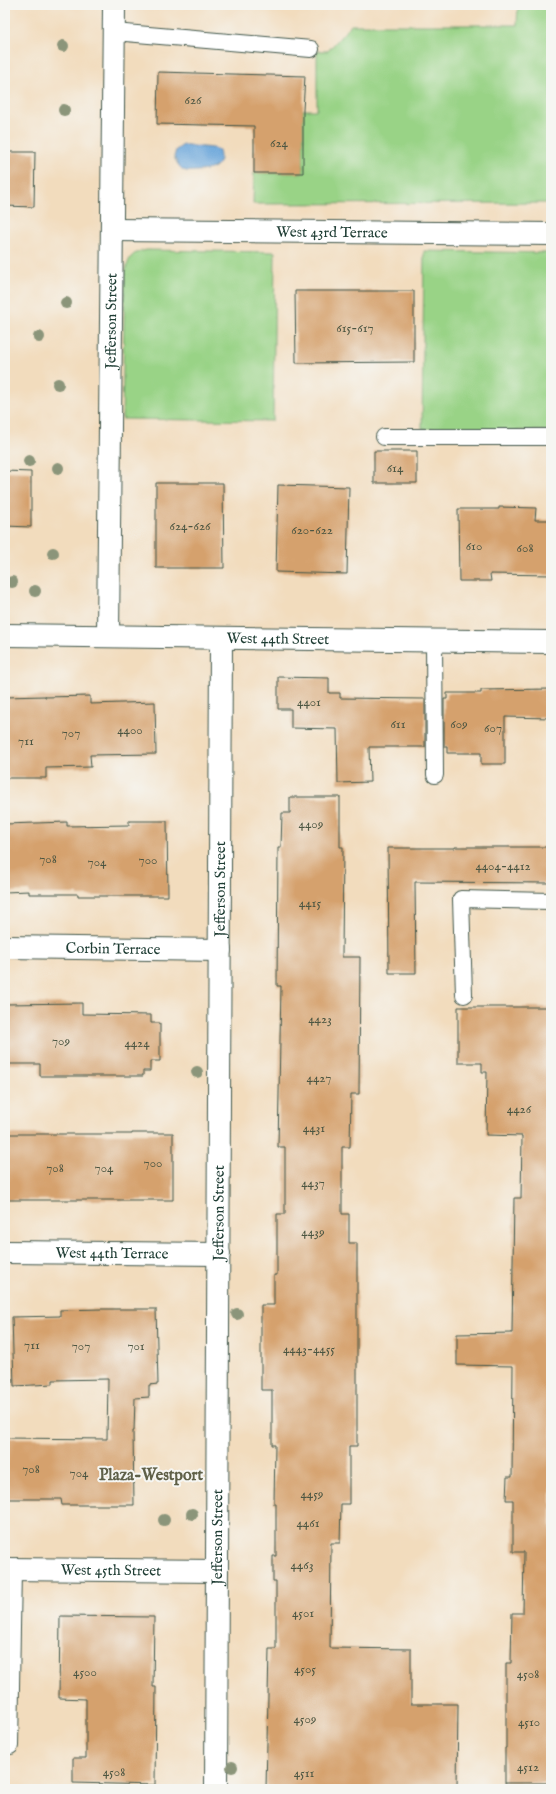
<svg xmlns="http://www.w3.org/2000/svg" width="556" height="1794" font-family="'IM FELL English',serif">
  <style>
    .green { fill: #99d386; stroke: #5c885d }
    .water { fill: #69a5da; stroke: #447187 }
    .building { fill: #d5a16d }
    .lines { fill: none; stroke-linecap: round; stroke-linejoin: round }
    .service-casing { stroke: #3f5549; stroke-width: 18 }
    .minor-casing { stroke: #3f5549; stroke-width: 24 }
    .service { stroke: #fff; stroke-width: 16 }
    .minor { stroke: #fff; stroke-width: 22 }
    .tree { fill: #8b957a }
    .labels { text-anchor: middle; stroke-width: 4; stroke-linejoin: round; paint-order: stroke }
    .number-label { font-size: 13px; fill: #4c5642 }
    .street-label { font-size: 15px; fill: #1f3d34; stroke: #f6f6f2 }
    .neighbourhood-label { font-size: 16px; font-weight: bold; fill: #5f6048; stroke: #f6f6f2 }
  </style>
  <rect width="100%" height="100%" fill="#f6f6f2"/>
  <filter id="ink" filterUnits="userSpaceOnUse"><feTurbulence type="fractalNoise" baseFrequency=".025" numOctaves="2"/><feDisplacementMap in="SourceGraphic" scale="8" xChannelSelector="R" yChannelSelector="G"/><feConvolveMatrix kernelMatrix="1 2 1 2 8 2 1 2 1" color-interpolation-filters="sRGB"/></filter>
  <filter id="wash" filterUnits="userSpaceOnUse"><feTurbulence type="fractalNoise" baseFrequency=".012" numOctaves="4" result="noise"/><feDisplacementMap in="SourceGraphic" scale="16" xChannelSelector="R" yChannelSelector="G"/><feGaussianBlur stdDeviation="0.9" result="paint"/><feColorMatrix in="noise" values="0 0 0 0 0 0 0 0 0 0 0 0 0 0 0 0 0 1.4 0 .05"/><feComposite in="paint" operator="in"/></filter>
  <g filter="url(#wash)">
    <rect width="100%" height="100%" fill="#f2dcbd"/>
    <path class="green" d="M518 5H551V203L253 204 254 173H303V110H317V51H328L351 25H517Z
      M147 250 275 252 273 421 122 419 125 273C129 258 130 253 147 250Z
      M424 251 551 253V431L422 429Z"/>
    <path class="water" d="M183 145 213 148 219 150C224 169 210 170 196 171 192 171 187 172 183 170 179 167 176 161 174 157L176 150Z"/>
    <g id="blocks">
      <path class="building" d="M158 72 305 76 303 110V173H254V126L157 124Z
        M5 152H35L34 207 5 206Z
        M295 291H414V362L296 363Z
        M374 451H417V483H374Z
        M5 471 31 472V527L5 526Z
        M156 483H223L224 568H156Z
        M278 485 349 487 347 574 276 572Z
        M499 507 536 508 535 520H551V575L490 574 491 581H459L458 509H499Z
        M278 677 329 678V693H340V698L425 699V747H369L370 782 338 783 337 729 291 728V709H278Z
        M551 689V718L505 717V764H481V753H447V747H444V699H447V693H481V690Z
        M45 696V697L90 696V704L155 702 156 754 90 755 91 767 46 768V778H6L5 697Z
        M290 797H340V847H343L342 957H360L359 1094H351L350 1147H342V1214H349V1243H357V1446H349V1504H341L340 1543H331L330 1648 411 1649V1704H458L457 1789H266L269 1649H276V1581H273V1556H276V1504H274L275 1445H272V1390H261V1305H274V1275H277V1214H285V1147H278L281 986H277L278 847H281L282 813H290Z
        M129 821H167L168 896H78V894H29V891L5 892V824L67 822V826L129 825Z
        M455 847H551V883L415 882 416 973H389L388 848H455Z
        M82 1003V1014L151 1015V1023H160V1061H150V1071H143V1076H40V1064H5V1004Z
        M458 1007H551V1783H505V1748H506V1663H511L512 1613H523L524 1552H513V1500H506L507 1477H512L513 1366 457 1365V1334L512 1333 514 1198H521L522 1136 486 1135 487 1072H482V1063H458Z
        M132 1133H173V1200H5V1134H132Z
        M101 1309H156L158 1384 149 1385V1397L135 1398 134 1431H133L134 1505H62L61 1499H5V1438L107 1439 108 1379 53 1380V1384L14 1386 12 1317 60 1316V1310Z
        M60 1616 154 1617 153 1687H156L155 1785 73 1783V1758H86V1699L59 1698Z"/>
    </g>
  </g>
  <g filter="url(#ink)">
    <use href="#blocks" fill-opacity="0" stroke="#3f5549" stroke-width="1"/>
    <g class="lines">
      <defs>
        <path id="service" d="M114 32 311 49
          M384 437H551
          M434 641 435 775
          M464 995 461 899 551 901
          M10 1746 13 1569"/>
        <g id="minor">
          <path id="s1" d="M112 230 551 234"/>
          <path id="s2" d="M5 635 551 642"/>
          <path id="s3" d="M108 636 114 5"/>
          <path id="s4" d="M5 947 220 950"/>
          <path id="s5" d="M5 1252 219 1254"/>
          <path id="s6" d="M5 1569 217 1571"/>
          <path id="s7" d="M216 1789 221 638"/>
        </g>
      </defs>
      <use href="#service" class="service-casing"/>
      <use href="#minor" class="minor-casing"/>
      <use href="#service" class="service"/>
      <use href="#minor" class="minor"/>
    </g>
    <g class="tree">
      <circle cx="63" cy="46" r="6"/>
      <circle cx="64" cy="110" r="6"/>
      <circle cx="66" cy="303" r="6"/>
      <circle cx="39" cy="337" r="6"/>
      <circle cx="58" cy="384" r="6"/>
      <circle cx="29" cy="461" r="6"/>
      <circle cx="58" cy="468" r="6"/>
      <circle cx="53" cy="553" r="6"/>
      <circle cx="12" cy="582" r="6"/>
      <circle cx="35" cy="591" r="6"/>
      <circle cx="197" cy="1072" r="6"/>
      <circle cx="237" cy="1314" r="6"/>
      <circle cx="192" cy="1514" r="6"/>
      <circle cx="164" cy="1520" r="6"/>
      <circle cx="232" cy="1767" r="6"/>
    </g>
  </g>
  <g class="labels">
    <g class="number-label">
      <text x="193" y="104">626</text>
      <text x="279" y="147">624</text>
      <text x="355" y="332">615-617</text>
      <text x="395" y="472">614</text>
      <text x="190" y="530">624-626</text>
      <text x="312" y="534">620-622</text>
      <text x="474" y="550">610</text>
      <text x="525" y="552">608</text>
      <text x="309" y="706">4401</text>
      <text x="398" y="728">611</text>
      <text x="459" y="728">609</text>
      <text x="493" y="732">607</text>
      <text x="130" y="734">4400</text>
      <text x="71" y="737">707</text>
      <text x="26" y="745">711</text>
      <text x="311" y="828">4409</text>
      <text x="48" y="863">708</text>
      <text x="148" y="864">700</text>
      <text x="97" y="866">704</text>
      <text x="503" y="870">4404-4412</text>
      <text x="310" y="907">4415</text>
      <text x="320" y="1023">4423</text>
      <text x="61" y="1045">709</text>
      <text x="137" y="1047">4424</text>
      <text x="319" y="1082">4427</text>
      <text x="519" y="1113">4426</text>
      <text x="314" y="1132">4431</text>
      <text x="153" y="1167">700</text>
      <text x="55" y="1172">708</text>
      <text x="104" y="1172">704</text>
      <text x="313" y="1187">4437</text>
      <text x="313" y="1236">4439</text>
      <text x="32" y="1349">711</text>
      <text x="81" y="1350">707</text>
      <text x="136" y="1350">701</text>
      <text x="309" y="1353">4443-4455</text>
      <text x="31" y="1473">708</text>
      <text x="79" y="1477">704</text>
      <text x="312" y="1498">4459</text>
      <text x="308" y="1527">4461</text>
      <text x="302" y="1569">4463</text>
      <text x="303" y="1617">4501</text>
      <text x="305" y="1673">4505</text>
      <text x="85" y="1676">4500</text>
      <text x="528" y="1678">4508</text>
      <text x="305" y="1723">4509</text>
      <text x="529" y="1726">4510</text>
      <text x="528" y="1771">4512</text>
      <text x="114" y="1776">4508</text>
      <text x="304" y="1777">4511</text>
    </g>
    <g class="street-label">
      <text dy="5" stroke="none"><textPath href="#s1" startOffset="220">West 43rd Terrace</textPath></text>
      <text dy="5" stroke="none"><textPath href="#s3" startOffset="315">Jefferson Street</textPath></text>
      <text dy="5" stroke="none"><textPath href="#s2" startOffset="273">West 44th Street</textPath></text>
      <text dy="5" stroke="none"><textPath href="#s7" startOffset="900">Jefferson Street</textPath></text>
      <text dy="5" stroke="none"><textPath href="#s4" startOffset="108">Corbin Terrace</textPath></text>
      <text dy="5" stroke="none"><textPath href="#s7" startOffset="576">Jefferson Street</textPath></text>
      <text dy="5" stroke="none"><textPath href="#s5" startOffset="107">West 44th Terrace</textPath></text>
      <text dy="5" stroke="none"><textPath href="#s7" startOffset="252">Jefferson Street</textPath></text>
      <text dy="5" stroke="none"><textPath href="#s6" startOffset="106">West 45th Street</textPath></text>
    </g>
    <g class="neighbourhood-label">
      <text x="151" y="1480">Plaza-Westport</text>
    </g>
  </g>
  <rect width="556" height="1794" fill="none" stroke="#f6f6f2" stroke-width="20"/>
</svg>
